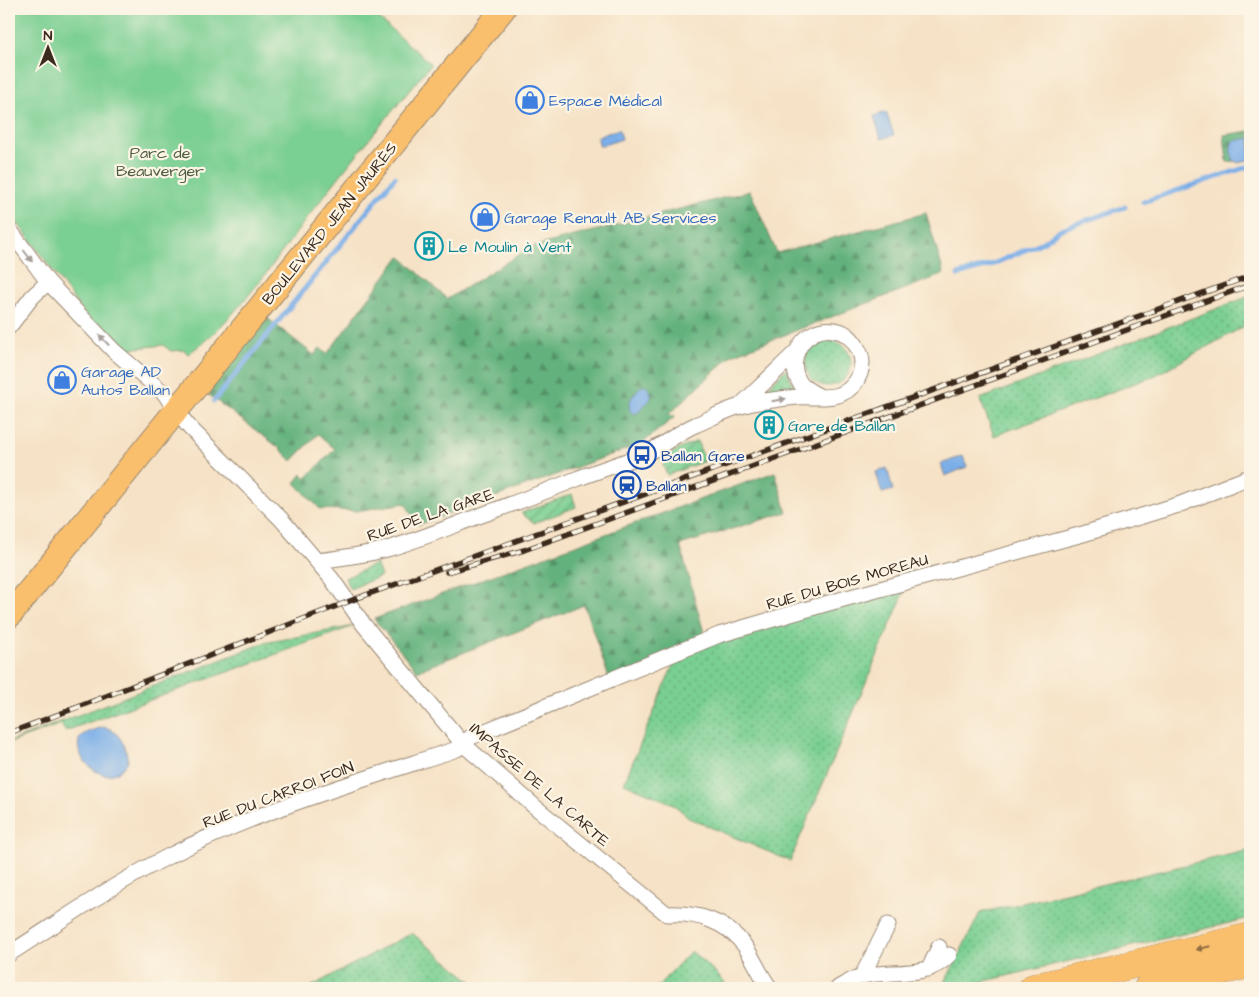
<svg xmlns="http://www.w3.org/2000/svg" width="1259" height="997" font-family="'Architects Daughter',sans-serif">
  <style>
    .grass { fill: url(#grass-dots); stroke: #5a7c58 }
    .forest { fill: url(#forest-firs); stroke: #4f6e4e }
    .park { fill: #7acf93; stroke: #5a7c58 }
    .garden { fill: url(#garden-furrows); stroke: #5a7c58 }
    .water { fill: #7bafe8; stroke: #5b6c83 }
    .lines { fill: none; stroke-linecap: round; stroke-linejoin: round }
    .stream { stroke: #7bafe8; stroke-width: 5 }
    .street-casing { stroke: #988672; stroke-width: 17 }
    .primary-casing { stroke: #988672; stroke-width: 26 }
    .highway-casing { stroke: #988672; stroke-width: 29 }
    .street { stroke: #fff; stroke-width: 15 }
    .primary { stroke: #f9bf6d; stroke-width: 24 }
    .highway { stroke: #f9bf6d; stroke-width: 28 }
    .rail-casing { stroke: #3b2a1e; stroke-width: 5.5 }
    .rail { stroke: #fcf5e5; stroke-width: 4; stroke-dasharray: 11; stroke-linecap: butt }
    .oneway { fill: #a79f9a }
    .oneway2 { fill: #906d42 }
    .labels { text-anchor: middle; stroke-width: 4.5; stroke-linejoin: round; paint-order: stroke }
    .shop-label { font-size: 16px; fill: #366cbe; stroke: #fcf5e5; text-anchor: start }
    .park-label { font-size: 16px; fill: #4e5c41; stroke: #fcf5e5 }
    .street-label { font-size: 16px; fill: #3b2a1e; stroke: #fcf5e5 }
    .culture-label { font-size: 16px; fill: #0d838f; stroke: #fcf5e5; text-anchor: start }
    .transit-label { font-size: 16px; fill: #164399; stroke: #fcf5e5; text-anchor: start }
  </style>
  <defs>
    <pattern id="grass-dots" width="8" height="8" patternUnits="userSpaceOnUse" patternTransform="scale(1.25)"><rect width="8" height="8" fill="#7acf93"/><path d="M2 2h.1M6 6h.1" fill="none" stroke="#65a877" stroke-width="1.8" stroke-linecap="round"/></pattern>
    <pattern id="forest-firs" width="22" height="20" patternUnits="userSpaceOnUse" patternTransform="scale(1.25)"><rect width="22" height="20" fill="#63b27d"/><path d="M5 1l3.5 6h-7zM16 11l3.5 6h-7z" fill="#539166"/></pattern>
    <pattern id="garden-furrows" width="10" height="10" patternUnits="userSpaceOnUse" patternTransform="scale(1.25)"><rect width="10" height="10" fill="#7acf93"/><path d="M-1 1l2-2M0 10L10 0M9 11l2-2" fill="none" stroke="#65a877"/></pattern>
  </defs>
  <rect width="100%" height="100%" fill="#fcf5e5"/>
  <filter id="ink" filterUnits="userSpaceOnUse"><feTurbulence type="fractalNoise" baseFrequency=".02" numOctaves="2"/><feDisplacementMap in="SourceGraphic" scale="10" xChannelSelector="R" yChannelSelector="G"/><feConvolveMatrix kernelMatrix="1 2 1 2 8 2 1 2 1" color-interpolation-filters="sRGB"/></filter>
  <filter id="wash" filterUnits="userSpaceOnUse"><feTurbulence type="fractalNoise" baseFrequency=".0096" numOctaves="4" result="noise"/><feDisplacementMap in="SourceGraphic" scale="20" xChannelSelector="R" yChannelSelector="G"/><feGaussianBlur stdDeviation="1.12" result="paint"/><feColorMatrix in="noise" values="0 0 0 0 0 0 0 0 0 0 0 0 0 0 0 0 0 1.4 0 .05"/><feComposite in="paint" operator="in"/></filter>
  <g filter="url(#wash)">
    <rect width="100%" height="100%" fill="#f6e2c6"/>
    <path class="grass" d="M1250 296V323L1154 376 994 436 980 399Z
      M805 363a23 23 0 1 1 46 0a23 23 0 1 1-46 0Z
      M787 368 790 379 796 389 757 399Z
      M376 564 381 576 350 589 345 578Z
      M909 581 790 861 691 819 673 804 624 783 679 651Z
      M354 626 65 731 61 724 9 743V742L264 643Z
      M1250 850V918L956 988H942L980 913Z
      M412 933 480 988H308Z
      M691 951 715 972 729 988H656Z"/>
    <path class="forest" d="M1250 131V159L1227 162 1224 135Z
      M750 191 777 253 926 213 944 274 732 355 668 415 676 416 641 444 418 525 405 503 357 511 320 509 295 483 302 474 306 478 335 449 318 434 292 461 278 447 197 386 257 310 314 355 320 348 327 354 400 256 447 299 531 247Z
      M775 472 787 512 680 545 706 640 610 681 584 605 417 671 374 619Z"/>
    <path class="park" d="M9 9H368L431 64C392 112 352 159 314 209 276 258 239 318 188 354L184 350 171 351 163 345 128 349 85 315 9 211Z"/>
    <path class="garden" d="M697 441 705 461 667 475 662 462 673 452Z
      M572 494 576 507 534 523 521 513Z"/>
    <path class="water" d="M886 112 894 135 881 139 874 116Z
      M619 129 622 139 600 146 597 137Z
      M1250 138V159L1239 163 1234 161C1231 153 1229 149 1233 141Z
      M641 386H647C658 401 645 401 639 412L634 414 630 411C627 400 634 394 641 386Z
      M963 456 967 467 945 476 941 464Z
      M887 468 893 490 882 493 876 472Z
      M105 727C120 732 126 746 128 761 107 796 70 755 80 738 85 731 97 729 105 727Z"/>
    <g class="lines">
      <path class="stream" d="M1143 202 1250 166
        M958 275 991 265 1043 242 1061 229 1125 207
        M214 401 395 177"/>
    </g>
  </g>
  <g filter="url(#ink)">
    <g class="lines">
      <defs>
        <path id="street" d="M9 229 48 282 114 351 165 394 176 411 190 428 281 519 331 578 364 625 463 744 534 806 667 914C696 912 726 921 744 945 754 959 760 975 770 988
          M9 327 32 297 48 282
          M740 406 796 352
          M317 561C341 558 364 555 387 549 422 539 456 524 490 512 520 501 550 490 579 478 600 470 622 463 643 455 661 447 677 433 695 425 710 419 725 410 741 406 758 401 778 399 797 397 809 396 831 399 841 394 859 386 868 364 857 347 852 338 844 331 834 330 805 325 784 359 800 383 805 389 812 392 819 396
          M9 954C61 921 112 885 167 857 259 810 359 781 457 749L471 737 719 635 825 604 1083 534 1178 505 1250 477
          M929 969 939 947
          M862 976 888 925
          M838 988C846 983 854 978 863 976 891 969 927 980 949 955"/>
        <path id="primary" d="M9 616 503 9"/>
        <path id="highway" d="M1033 988 1250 937
          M1148 988 1250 964"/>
      </defs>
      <use href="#street" class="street-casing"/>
      <use href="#primary" class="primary-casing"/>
      <use href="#highway" class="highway-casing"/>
      <use href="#street" class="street"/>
      <use href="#primary" class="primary"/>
      <use href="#highway" class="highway"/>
      <defs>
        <path id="rail" d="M447 572 524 550 1250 285
          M9 733C128 689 245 641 363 596L1250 276"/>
      </defs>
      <use href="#rail" class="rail-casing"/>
      <use href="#rail" class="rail"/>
    </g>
    <defs><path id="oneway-solid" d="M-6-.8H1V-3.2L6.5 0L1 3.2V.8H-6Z" transform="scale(1.25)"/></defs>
    <g class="oneway">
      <use href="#oneway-solid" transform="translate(28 256) rotate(53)"/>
      <use href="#oneway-solid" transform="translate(104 340) rotate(-133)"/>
      <use href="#oneway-solid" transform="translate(779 400) rotate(-10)"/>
    </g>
    <use class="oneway2" href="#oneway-solid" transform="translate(1203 948) rotate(167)"/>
  </g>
  <defs>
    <symbol id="shop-ring" viewBox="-11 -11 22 22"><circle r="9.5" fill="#fcf5e5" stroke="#3f7fe0" stroke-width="1.5"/><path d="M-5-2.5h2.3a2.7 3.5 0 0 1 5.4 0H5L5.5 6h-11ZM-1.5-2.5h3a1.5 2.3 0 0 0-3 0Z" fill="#3f7fe0"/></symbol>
    <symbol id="building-ring" viewBox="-11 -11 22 22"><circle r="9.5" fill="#fcf5e5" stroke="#0f9aa8" stroke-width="1.5"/><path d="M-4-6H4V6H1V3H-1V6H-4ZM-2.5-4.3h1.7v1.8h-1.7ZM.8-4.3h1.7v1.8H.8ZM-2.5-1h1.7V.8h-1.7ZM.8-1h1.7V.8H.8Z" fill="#0f9aa8"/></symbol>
    <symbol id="bus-ring" viewBox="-11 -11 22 22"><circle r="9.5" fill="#fcf5e5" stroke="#1a4fb4" stroke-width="1.5"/><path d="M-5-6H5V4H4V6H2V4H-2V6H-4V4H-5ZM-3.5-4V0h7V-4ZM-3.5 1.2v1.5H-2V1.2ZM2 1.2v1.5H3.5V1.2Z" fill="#1a4fb4"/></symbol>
    <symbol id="station-ring" viewBox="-11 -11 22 22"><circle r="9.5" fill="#fcf5e5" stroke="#1a4fb4" stroke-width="1.5"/><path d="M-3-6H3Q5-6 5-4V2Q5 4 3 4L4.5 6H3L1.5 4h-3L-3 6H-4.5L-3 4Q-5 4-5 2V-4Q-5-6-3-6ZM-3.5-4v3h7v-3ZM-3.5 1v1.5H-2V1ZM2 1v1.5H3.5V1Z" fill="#1a4fb4"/></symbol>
  </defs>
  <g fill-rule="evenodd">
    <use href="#shop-ring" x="514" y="84" width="32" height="32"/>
    <use href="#shop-ring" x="469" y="201" width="32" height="32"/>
    <use href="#building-ring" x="413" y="230" width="32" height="32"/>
    <use href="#shop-ring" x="46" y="364" width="32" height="32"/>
    <use href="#building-ring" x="753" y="409" width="32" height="32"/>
    <use href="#bus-ring" x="626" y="439" width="32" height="32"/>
    <use href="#station-ring" x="611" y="469" width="32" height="32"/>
  </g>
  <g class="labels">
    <g class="shop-label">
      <text x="549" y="106">Espace Médical</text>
      <text x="504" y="223">Garage Renault AB Services</text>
      <text x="81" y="377">Garage AD<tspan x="81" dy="18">Autos Ballan</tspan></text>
    </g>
    <g class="park-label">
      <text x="160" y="158">Parc de<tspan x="160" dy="18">Beauverger</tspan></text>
    </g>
    <g class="street-label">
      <text transform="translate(329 223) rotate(-51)" y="6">BOULEVARD JEAN JAURÈS</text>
      <text transform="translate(430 514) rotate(-19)" y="6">RUE DE LA GARE</text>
      <text transform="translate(847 581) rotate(-16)" y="6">RUE DU BOIS MOREAU</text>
      <text transform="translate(540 784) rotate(41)" y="6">IMPASSE DE LA CARTE</text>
      <text transform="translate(278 794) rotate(-21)" y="6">RUE DU CARROI FOIN</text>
    </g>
    <g class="culture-label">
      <text x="448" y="252">Le Moulin à Vent</text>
      <text x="788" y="431">Gare de Ballan</text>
    </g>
    <g class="transit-label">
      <text x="661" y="461">Ballan Gare</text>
      <text x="646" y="491">Ballan</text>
    </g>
  </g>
  <rect width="1259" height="997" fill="none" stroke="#fcf5e5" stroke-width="30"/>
  <g transform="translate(48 48)" stroke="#fcf5e5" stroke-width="4" paint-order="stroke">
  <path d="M0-4L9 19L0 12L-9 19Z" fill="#3b2a1e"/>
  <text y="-8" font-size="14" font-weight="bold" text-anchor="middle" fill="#3b2a1e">N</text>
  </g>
</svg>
